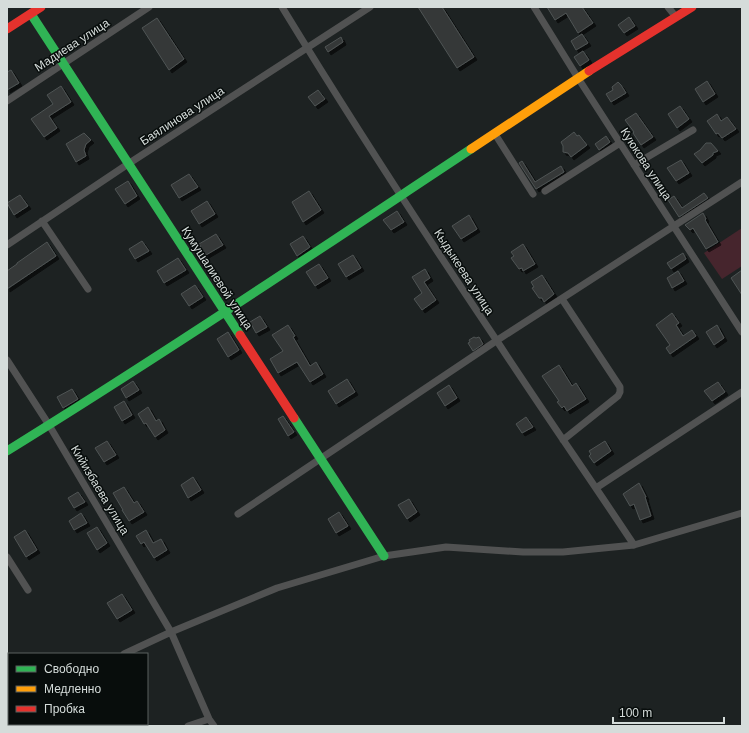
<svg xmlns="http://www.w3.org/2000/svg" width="749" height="733" font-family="Helvetica,sans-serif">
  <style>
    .green { fill: #46252d }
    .building { fill: #343838; stroke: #4f5454; filter: url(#shadow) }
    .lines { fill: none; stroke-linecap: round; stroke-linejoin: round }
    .street { stroke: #515252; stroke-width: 7 }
    .fast { stroke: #30b455; stroke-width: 9 }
    .slow { stroke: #ff9f0a; stroke-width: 9 }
    .jam { stroke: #e5322d; stroke-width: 9 }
    .labels { text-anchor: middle; stroke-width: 3; stroke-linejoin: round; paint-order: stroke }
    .street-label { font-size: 12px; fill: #d5dcda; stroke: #080d0c }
  </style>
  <defs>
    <filter id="shadow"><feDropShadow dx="3" dy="3" stdDeviation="0" flood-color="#0009"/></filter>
  </defs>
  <rect width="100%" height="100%" fill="#1d2222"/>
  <path class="green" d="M742 228V266L722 279 704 253Z"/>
  <path class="building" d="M418 7H442L474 57 457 68Z
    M547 7H582L593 23 578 33 566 13 555 20Z
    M629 17 635 26 624 33 618 25Z
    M157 18 184 59 169 70 142 28Z
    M582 34 588 43 576 50 571 41Z
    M341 37 343 42 328 52 325 47Z
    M583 51 589 60 580 66 574 57Z
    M11 70 19 83 7 90V72Z
    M707 81 715 94 703 102 695 89Z
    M618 82 621 85 626 93 611 102 606 94 613 90 612 87Z
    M61 86 71 102 49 116 57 128 44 137 31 119 53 104 47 95Z
    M318 90 325 99 315 106 308 97Z
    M680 106 689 119 677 128 668 114Z
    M636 113 653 137 641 145 633 133 634 132 625 120Z
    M717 114 721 121 727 117 736 129 722 138 718 133 716 134 707 121Z
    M574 132 577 136 579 135 587 145 571 157 568 153 563 152V146L561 142Z
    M84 133 91 140 86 144 84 150 86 156 76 162 66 144Z
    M606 136 610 142 599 150 595 144Z
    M706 143H711L718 151 713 153V155L702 163 694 154 700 150Z
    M681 160 689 173 676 181 667 168Z
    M522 161 535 182 561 166 564 172 536 189 519 163Z
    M189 174 198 187 179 198 171 185Z
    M128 181 137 196 125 204 115 189Z
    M309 191 321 210 303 222 292 202Z
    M704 193 708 198 679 217 668 200 674 196 682 208Z
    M20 195 28 206 14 215 7 203Z
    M207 201 215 214 199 224 191 211Z
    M397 211 404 222 391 230 383 220Z
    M703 213 706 219 705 220 718 242 706 249 693 228 690 230 685 225Z
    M469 215 477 229 461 239 452 226Z
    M216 234 223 245 206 255 199 244Z
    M303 236 310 247 297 256 290 244Z
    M142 241 149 251 135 259 129 249Z
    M47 242 56 256 7 289V271L17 264V263Z
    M523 244 535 264 523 271 522 268 519 269 511 258 514 256 511 252Z
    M683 253 686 259 671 269 667 263Z
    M353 255 361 268 346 277 338 264Z
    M178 258 186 270 164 283 157 271Z
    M319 264 328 278 315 286 306 272Z
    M425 269 430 278 424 282 436 300 422 310 414 299 422 293 412 277Z
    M742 270V295L731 278Z
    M678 271 684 281 672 288 667 278Z
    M542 275 554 294 544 302 542 298H539L532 288 534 287 531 282Z
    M195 285 203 297 189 306 181 294Z
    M672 313 679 323 676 325 683 336 692 330 696 336 670 354 666 348 670 345 656 325Z
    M260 316 267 327 256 333 250 322Z
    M288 325 295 336 293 337 310 366 316 362 323 374 310 382 297 362 278 373 270 359 283 351 272 335Z
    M717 325 724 338 714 345 706 332Z
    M228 332 239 350 228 357 217 339Z
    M474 337 476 338 479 337 483 344 473 351 468 343 470 342 469 340Z
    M559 365 572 386 576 383 586 399 567 411 564 406 562 408 557 402 559 401 542 376Z
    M347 379 355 392 336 404 328 391Z
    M133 381 139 390 126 398 121 389Z
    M718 382 725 392 712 401 704 391Z
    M449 385 457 398 445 406 437 393Z
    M72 389 78 399 63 408 57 397Z
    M124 401 132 415 122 421 114 407Z
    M148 407 156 421 159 419 165 430 155 437 146 423 144 424 138 414Z
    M283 416 294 432 288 436 278 419Z
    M526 417 533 427 522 433 516 424Z
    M107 441 116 455 104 462 95 448Z
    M605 441 611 451 594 463 589 456 591 454 589 451Z
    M193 477 201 490 188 498 181 485Z
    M639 483 646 497H645L651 516 640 520 634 504 630 506 623 494Z
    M124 487 134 503 137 501 144 512 129 521 122 510H123L113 493Z
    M78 492 85 502 74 508 68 498Z
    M409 499 417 512 407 519 398 505Z
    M339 512 348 526 336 533 328 519Z
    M81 513 87 523 74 530 69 521Z
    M97 527 107 543 97 550 87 533Z
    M25 530 37 550 26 557 14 537Z
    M146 530 153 543 161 539 167 550 154 558 144 542 141 544 136 536Z
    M122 594 132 610 117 619 107 603Z"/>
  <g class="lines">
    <path class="street" d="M282 7C351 120 423 231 497 341 542 410 589 477 634 545
      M534 7 578 78 742 332
      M668 7 676 17
      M7 101 149 7
      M495 134 533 194
      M634 165 693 130
      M545 191 620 143
      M42 221 88 289
      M7 245 128 164 370 7
      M562 299 620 387V392L618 396 563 440
      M7 360 49 425 171 632 209 719 214 726
      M596 488 742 392
      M238 514 496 341 742 182
      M7 557 28 590
      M124 654 171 632 277 588 384 556 446 547 523 552H563L634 545 742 513
      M7 704 9 703
      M188 726 209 719"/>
    <path class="fast" d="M31 14 240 335
      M294 418 384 556
      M7 451C164 354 317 251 471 149"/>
    <path class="slow" d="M471 149 589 71"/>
    <path class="jam" d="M7 29 41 7
      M589 71 692 7
      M240 335 294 418"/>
  </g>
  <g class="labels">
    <g class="street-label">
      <text transform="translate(72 45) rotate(-33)" y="4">Мадиева улица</text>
      <text transform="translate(182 116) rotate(-33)" y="4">Баялинова улица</text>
      <text transform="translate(646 164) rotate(57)" y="4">Куюкова улица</text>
      <text transform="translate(464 272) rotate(57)" y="4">Кыдыкеева улица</text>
      <text transform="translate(217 278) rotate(57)" y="4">Кумушалиевой улица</text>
      <text transform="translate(100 490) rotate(59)" y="4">Кийизбаева улица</text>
    </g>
  </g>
  <rect width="749" height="733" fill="none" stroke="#d5dcda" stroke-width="16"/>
  <rect x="8" y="653" width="140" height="72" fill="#080d0c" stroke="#5a605e"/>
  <rect x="16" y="666" width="20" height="6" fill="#30b455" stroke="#5a605e"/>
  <text x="44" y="673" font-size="12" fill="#d5dcda">Свободно</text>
  <rect x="16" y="686" width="20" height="6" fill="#ff9f0a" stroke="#5a605e"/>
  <text x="44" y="693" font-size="12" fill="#d5dcda">Медленно</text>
  <rect x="16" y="706" width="20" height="6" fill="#e5322d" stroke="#5a605e"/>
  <text x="44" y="713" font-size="12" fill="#d5dcda">Пробка</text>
  <path d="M613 717v6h111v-6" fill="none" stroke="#d5dcda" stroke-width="2"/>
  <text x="619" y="717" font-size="12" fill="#d5dcda" stroke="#080d0c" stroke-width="3" paint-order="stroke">100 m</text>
</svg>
